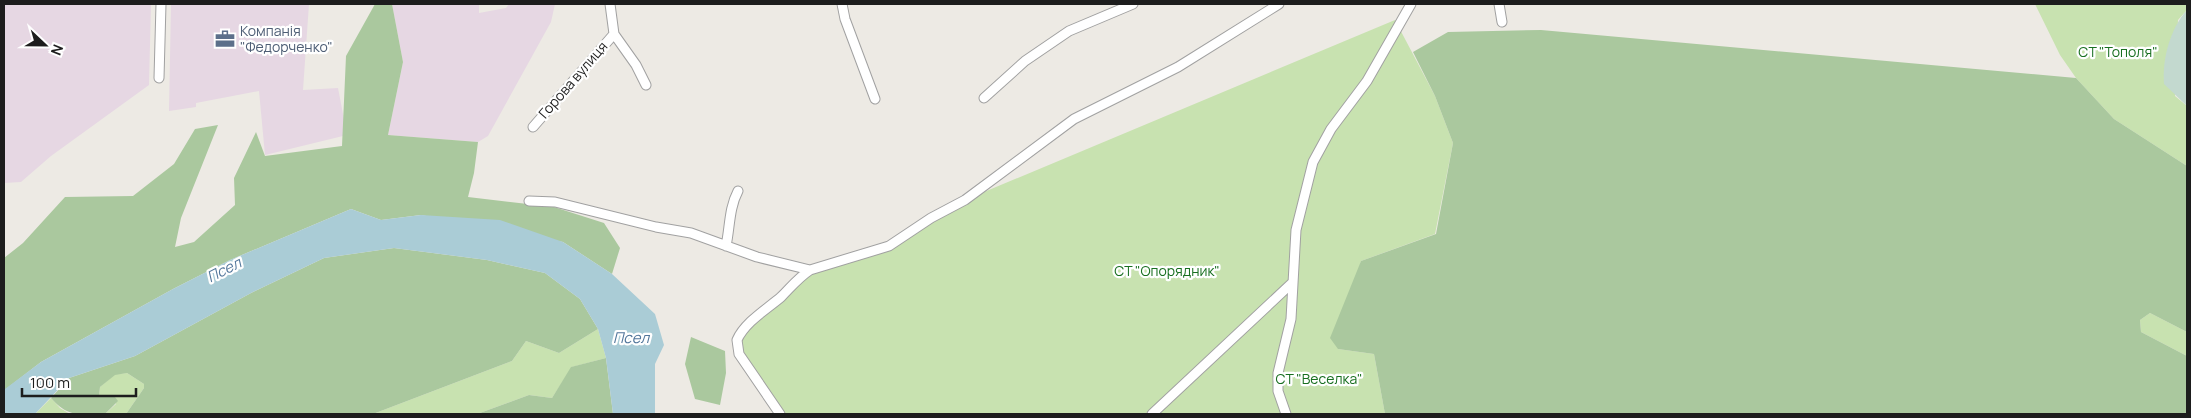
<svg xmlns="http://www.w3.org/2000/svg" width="2191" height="418" font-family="Manrope,sans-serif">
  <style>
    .industrial { fill: #e6d7e3 }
    .grass { fill: #c8e2b0 }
    .forest { fill: #aac89e }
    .wetland { fill: #c3d9cf }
    .water { fill: #aaccd6 }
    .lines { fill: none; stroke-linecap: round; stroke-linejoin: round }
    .street-casing { stroke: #a1a1a1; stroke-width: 11 }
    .street { stroke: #fff; stroke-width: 9 }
    .labels { text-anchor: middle; stroke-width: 4.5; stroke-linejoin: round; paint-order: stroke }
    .service-label { font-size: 14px; fill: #4e5e75; stroke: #fff; text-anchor: start }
    .park-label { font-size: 14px; fill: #186f20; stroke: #fff }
    .street-label { font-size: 14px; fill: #1d1d1d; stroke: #fff }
    .water-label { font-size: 15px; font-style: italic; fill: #52769b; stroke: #fff }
  </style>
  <rect width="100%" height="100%" fill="#edeae4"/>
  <path class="industrial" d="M4 4H151L149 85 51 156 21 182 4 183Z
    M171 4H309L303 90 338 88 347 135 265 155 259 91 196 103V107L169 111Z
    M392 4H479V13L506 8 509 4H555L551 22 488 136 478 142 388 135 403 62Z"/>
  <path class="grass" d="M2035 4H2187V10L2178 20 2175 96 2187 106V166L2114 119 2076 78 2060 55Z
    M1395 20 1435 96 1453 143 1435 234 1361 261 1338 349 1374 354 1385 414H780L739 354 737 340 799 277 889 246 965 200Z
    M2150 313 2187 332V356L2141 332 2140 320Z
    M598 329 606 358 572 367 552 398 529 395 477 414H373L512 361 526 341 559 353Z
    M127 373 144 384V388L126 414H105L116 404 115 397 99 395 100 387 115 374Z
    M51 398 60 408 70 414H35Z"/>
  <path class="forest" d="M375 4H392L403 62 388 135 478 142 474 173 468 197 554 207 604 223 620 248 612 274 563 242 421 215 381 220 351 209 230 260 173 289 41 362 6 389 4 393V258L23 243 65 197 133 196 174 164 195 129 218 125 181 218 175 247 194 242 235 205 234 178 256 132 265 156 342 146 346 56Z
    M1541 30 2076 78 2114 119 2187 166V332L2150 313 2140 320 2141 332 2187 356V414H1385L1374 354 1338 349 1330 338 1361 261 1436 234 1453 143 1435 96 1413 52 1448 32Z
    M394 248 487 260 545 273 580 299 598 329 559 353 526 341 512 361 373 414H126L144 388V384L127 373 115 375 100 387 99 396 115 397 118 401 105 414C80 414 68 418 51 398L69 378 135 356 251 293 324 258Z
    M691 337 725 351 726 373 720 405 695 399 685 364Z
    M606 358 613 414H477L529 395 552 398 571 367Z"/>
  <path class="wetland" d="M2187 10V106L2164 84C2162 59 2170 29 2187 10Z"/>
  <path class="water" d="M351 209 381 220 421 215 500 220 563 242 612 274 655 314 664 345 655 364V414H613L606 358 598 329 580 299 545 273 487 260 394 248 324 258 251 293 135 356 69 378 35 414H4L5 389 41 362 173 289 230 260Z"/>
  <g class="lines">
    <defs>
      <path id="street" d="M842 4 845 19 875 99
        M1499 4 1502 22
        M614 34 636 65 646 85
        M159 78 161 4
        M984 98 1025 61 1069 31 1133 4
        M533 127 614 34 610 4
        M529 201 555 202 656 227 691 233 757 257 810 270
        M726 246C730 227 729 208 738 191
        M780 414 739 354 737 340C745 322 767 309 781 297 791 287 798 278 810 270L889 246 931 218 965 200 1074 119 1178 67 1279 4
        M1152 414 1292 283
        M1286 414 1278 391V373L1291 319 1296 230 1313 162 1331 129 1367 81 1411 4"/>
    </defs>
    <use href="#street" class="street-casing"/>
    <use href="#street" class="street"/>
  </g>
  <defs>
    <symbol id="office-bare" viewBox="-9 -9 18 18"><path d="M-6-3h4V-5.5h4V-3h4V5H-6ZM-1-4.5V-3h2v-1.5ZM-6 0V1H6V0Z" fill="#5c6f8a" stroke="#fff" stroke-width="2.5" paint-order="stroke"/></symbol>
  </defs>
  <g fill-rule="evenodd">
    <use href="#office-bare" x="211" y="25" width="28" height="28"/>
  </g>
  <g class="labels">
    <g class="service-label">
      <text x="240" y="36">Компанія<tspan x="240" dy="16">"Федорченко"</tspan></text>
    </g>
    <g class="park-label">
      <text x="2118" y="57">СТ "Тополя"</text>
      <text x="1167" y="276">СТ "Опорядник"</text>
      <text x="1319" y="384">СТ "Веселка"</text>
    </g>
    <g class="street-label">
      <text transform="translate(573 80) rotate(-49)" y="5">Горова вулиця</text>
    </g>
    <g class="water-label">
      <text transform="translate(224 270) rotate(-27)" y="5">Псел</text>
      <text x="631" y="343">Псел</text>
    </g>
  </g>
  <rect width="2191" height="418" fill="none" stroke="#1d1d1d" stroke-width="10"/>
  <g transform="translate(45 45) rotate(112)" stroke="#ffffff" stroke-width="4" paint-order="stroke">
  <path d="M0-4L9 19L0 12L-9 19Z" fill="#1d1d1d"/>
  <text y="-8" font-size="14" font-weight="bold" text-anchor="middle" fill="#1d1d1d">N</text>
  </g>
  <path d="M22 388v8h114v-8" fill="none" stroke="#1d1d1d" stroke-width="2.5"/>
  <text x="30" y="388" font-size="15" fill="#1d1d1d" stroke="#ffffff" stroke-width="4" paint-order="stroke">100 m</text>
</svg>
